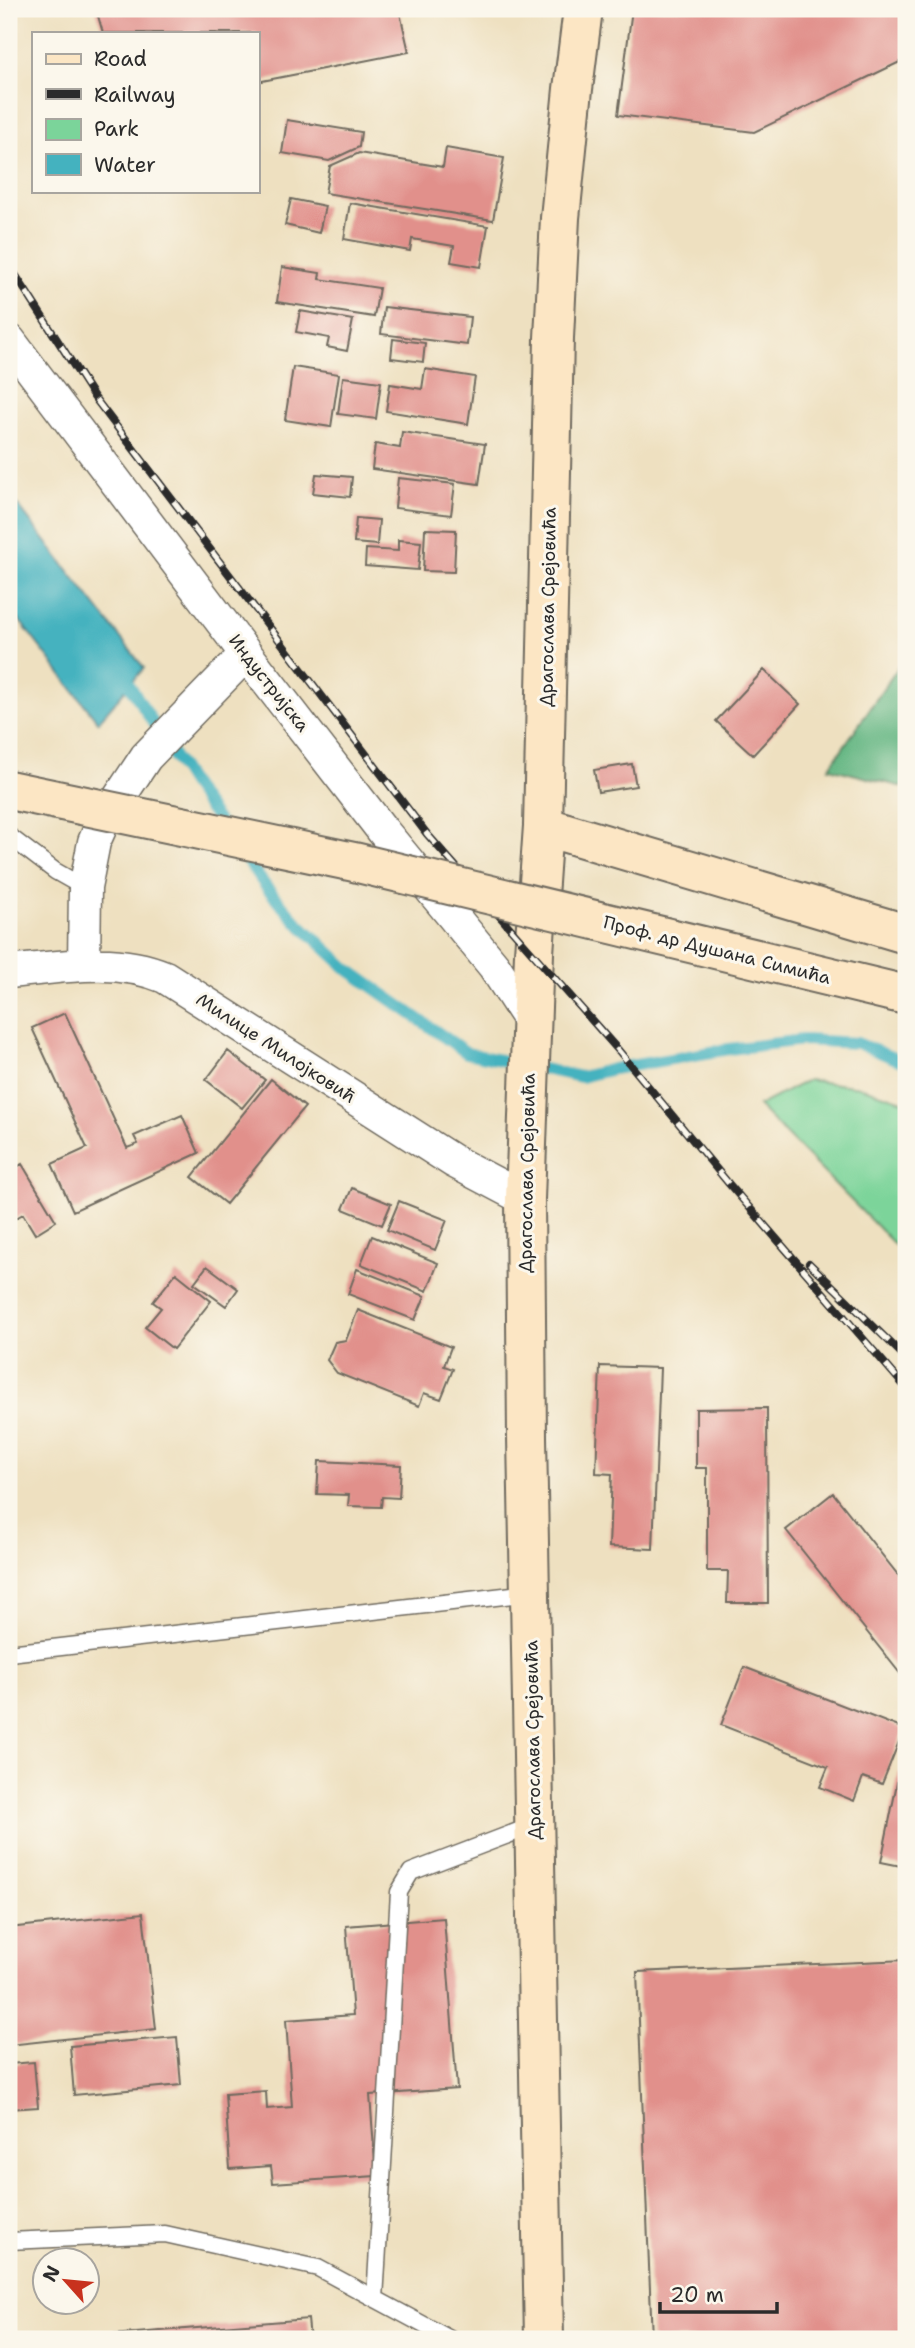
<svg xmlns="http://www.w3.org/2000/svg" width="915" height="2348" font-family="'Shantell Sans',sans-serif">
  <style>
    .green { fill: #7bd49a; stroke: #538062; stroke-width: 2 }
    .forest { fill: #64b682; stroke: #487056; stroke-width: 2 }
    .water { fill: #44b2bf; stroke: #386e75; stroke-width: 2 }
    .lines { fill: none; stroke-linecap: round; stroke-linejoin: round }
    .stream { stroke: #44b2bf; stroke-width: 12 }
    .building { fill: #e1908b }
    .lane-casing { stroke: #6f6a5f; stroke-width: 19 }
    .street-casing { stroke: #6f6a5f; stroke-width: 35 }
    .secondary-casing { stroke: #6f6a5f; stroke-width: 42 }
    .lane { stroke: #fff; stroke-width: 16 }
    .street { stroke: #fff; stroke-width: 32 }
    .secondary { stroke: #fce6c4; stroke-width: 38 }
    .rail-casing { stroke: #2b2b2b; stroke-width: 8 }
    .rail { stroke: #fbf7ec; stroke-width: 5; stroke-dasharray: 16; stroke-linecap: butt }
    .secondary-bridge-casing { stroke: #6f6a5f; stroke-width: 42; stroke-linecap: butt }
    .secondary-bridge { stroke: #fce6c4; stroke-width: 38 }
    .labels { text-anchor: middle; stroke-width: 6; stroke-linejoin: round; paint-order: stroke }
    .street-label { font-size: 18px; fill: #2b2b2b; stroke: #fbf7ec }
  </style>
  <rect width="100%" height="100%" fill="#fbf7ec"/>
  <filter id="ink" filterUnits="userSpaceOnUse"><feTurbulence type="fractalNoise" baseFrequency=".0143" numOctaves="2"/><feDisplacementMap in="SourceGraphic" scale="14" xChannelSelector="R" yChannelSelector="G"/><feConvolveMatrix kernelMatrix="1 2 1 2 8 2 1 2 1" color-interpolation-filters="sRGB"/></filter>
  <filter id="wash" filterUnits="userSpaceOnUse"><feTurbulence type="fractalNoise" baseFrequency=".00686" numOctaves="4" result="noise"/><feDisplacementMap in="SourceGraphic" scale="28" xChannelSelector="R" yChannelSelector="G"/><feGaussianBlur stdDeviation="1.57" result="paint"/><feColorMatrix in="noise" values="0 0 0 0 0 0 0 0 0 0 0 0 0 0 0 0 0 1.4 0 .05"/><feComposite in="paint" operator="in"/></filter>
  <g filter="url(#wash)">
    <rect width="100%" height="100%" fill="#eee0c0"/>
    <path class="green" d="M808 1080 860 1087 906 1102V1256L758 1106Z"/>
    <path class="forest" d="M906 656V788L829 768Z"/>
    <path class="water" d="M9 494 144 668 98 722 9 607Z"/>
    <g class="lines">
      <path class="stream" d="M122 673 193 787 221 825
        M238 848 267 888 296 921 349 970 467 1053 581 1077 613 1069 729 1049 803 1040 857 1043 906 1063"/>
    </g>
    <g id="blocks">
      <path class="building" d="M96 9H399L409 52 257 82V33H103Z
        M632 9H906V59L754 132 618 115Z
        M287 120 361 132 359 147 329 161 282 153Z
        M446 148 504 158 493 220 325 193 330 166 359 153 443 167Z
        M291 199 325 206 319 233 285 225Z
        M350 203 488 226 481 267 451 262 454 246 412 239 410 251 344 239Z
        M282 267 320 273 319 279 379 288 374 317 277 302Z
        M384 307 470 317 467 345 381 334Z
        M300 311 353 320 347 351 327 347 329 338 296 332Z
        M393 339 425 343 423 362 391 358Z
        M293 367 339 374 331 427 285 420Z
        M425 369 475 377 468 424 386 411 390 384 422 389Z
        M343 377 381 382 376 419 338 414Z
        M402 432 485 444 479 484 372 469 375 444 400 448Z
        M316 474 352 477 350 497 313 493Z
        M398 478 455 484 451 515 395 508Z
        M356 518 379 520 377 545 354 543Z
        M425 529 456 530 454 572 423 571Z
        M398 540 421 542 418 570 365 566 366 549 398 551Z
        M764 670 800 704 753 755 716 721Z
        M632 764 636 786 598 792 594 770Z
        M65 1013 127 1148 138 1144 134 1136 182 1115 199 1153 73 1211 52 1164 87 1148 32 1028Z
        M228 1051 265 1080 242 1108 206 1080Z
        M271 1079 305 1107 226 1204 192 1177Z
        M22 1164 56 1221 35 1234 23 1214 9 1222V1172Z
        M352 1188 391 1204 382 1225 343 1209Z
        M399 1201 447 1220 435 1250 387 1230Z
        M372 1236 438 1263 427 1291 361 1264Z
        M207 1266 238 1289 226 1306 194 1283Z
        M357 1269 425 1296 415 1320 348 1294Z
        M176 1273 211 1301 173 1349 145 1327 161 1308 153 1302Z
        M358 1310 451 1347 444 1366 453 1369 441 1399 424 1393 419 1406 337 1373 327 1360 335 1342 346 1340Z
        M600 1366 660 1368 653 1549 609 1547 612 1474 596 1473Z
        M767 1408 768 1603H727L728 1571H707V1468H696V1409Z
        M319 1461 401 1465 399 1498 382 1497 381 1507 348 1506 349 1495 317 1494Z
        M833 1493 906 1585V1681L786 1530Z
        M744 1667 904 1729 882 1784 863 1777 854 1801 820 1787 828 1767 721 1725Z
        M899 1773 906 1774V1867L881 1862Z
        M143 1913 156 2029 9 2045V1928Z
        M444 1918 457 2089 370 2095 376 2176 273 2183 271 2166 230 2169 225 2094 266 2091 267 2109 292 2107 286 2020 353 2015 346 1926Z
        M906 1960V2339H652L637 1972Z
        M177 2037 181 2085 74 2095 70 2046Z
        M34 2062 38 2107 9 2109V2064Z
        M308 2319 310 2339H88V2337Z"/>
    </g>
  </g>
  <g filter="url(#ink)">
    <use href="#blocks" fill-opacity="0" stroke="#6f6a5f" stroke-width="2"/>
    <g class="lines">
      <defs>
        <path id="lane" d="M9 836 55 871 85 888
          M9 1653 530 1593
          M9 2241 165 2234 318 2268 450 2339
          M375 2299 399 1892 411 1872 534 1825"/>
        <path id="street" d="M9 340 246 654 383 831 494 966 531 1023
          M84 964 85 888 94 842 103 822 146 757 246 654
          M9 972C60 967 116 956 165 977L453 1161 525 1199"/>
        <path id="secondary" d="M543 826 906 934
          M544 2339 527 1437 525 1199 534 953 543 826 554 338 560 218 573 89 583 9"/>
      </defs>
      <use href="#lane" class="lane-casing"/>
      <use href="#street" class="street-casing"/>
      <use href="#secondary" class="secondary-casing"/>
      <use href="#lane" class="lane"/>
      <use href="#street" class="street"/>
      <use href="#secondary" class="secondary"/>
      <defs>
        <path id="rail" d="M9 265 94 397 427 834 619 1051 729 1184 906 1388
          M809 1263 906 1358"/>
      </defs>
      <use href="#rail" class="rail-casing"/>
      <use href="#rail" class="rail"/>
      <defs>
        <path id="secondary-bridge" d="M9 790 354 862 906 995"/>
      </defs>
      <use href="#secondary-bridge" class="secondary-bridge-casing"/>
      <use href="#secondary-bridge" class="secondary-bridge"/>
    </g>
  </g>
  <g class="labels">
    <g class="street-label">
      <text transform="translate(548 607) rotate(-89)" y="6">Драгослава Срејовића</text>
      <text transform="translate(269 683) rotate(52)" y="6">Индустријска</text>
      <text transform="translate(717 950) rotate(14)" y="6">Проф. др Душана Симића</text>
      <text transform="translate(276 1048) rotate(33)" y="6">Милице Милојковић</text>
      <text transform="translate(527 1173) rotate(-89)" y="6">Драгослава Срејовића</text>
      <text transform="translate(533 1740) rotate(-91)" y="6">Драгослава Срејовића</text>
    </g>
  </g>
  <rect width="915" height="2348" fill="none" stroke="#fbf7ec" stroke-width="35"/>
  <rect x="32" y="32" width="228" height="161" fill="#fbf7ec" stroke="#a8a59f" stroke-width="2"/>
  <rect x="46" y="54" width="35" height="10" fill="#fce6c4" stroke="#a8a59f" stroke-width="2"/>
  <text x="94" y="66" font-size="21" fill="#2b2b2b">Road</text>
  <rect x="46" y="89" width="35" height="10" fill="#2b2b2b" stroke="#a8a59f" stroke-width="2"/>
  <text x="94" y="102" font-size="21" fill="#2b2b2b">Railway</text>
  <rect x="46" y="119" width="35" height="21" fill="#7bd49a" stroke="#a8a59f" stroke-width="2"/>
  <text x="94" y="136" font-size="21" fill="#2b2b2b">Park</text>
  <rect x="46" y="154" width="35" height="21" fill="#44b2bf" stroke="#a8a59f" stroke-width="2"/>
  <text x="94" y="172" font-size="21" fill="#2b2b2b">Water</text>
  <g transform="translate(66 2281) rotate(297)"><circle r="33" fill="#fbf7ec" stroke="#a8a59f" stroke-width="2"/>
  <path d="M0-5L12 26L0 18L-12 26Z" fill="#c8321e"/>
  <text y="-10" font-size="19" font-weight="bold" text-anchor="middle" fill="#2b2b2b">N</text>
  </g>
  <path d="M660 2302v10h117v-10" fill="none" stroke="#2b2b2b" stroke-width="3.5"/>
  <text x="670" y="2302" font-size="21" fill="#2b2b2b" stroke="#fbf7ec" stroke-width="5" paint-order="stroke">20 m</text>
</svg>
